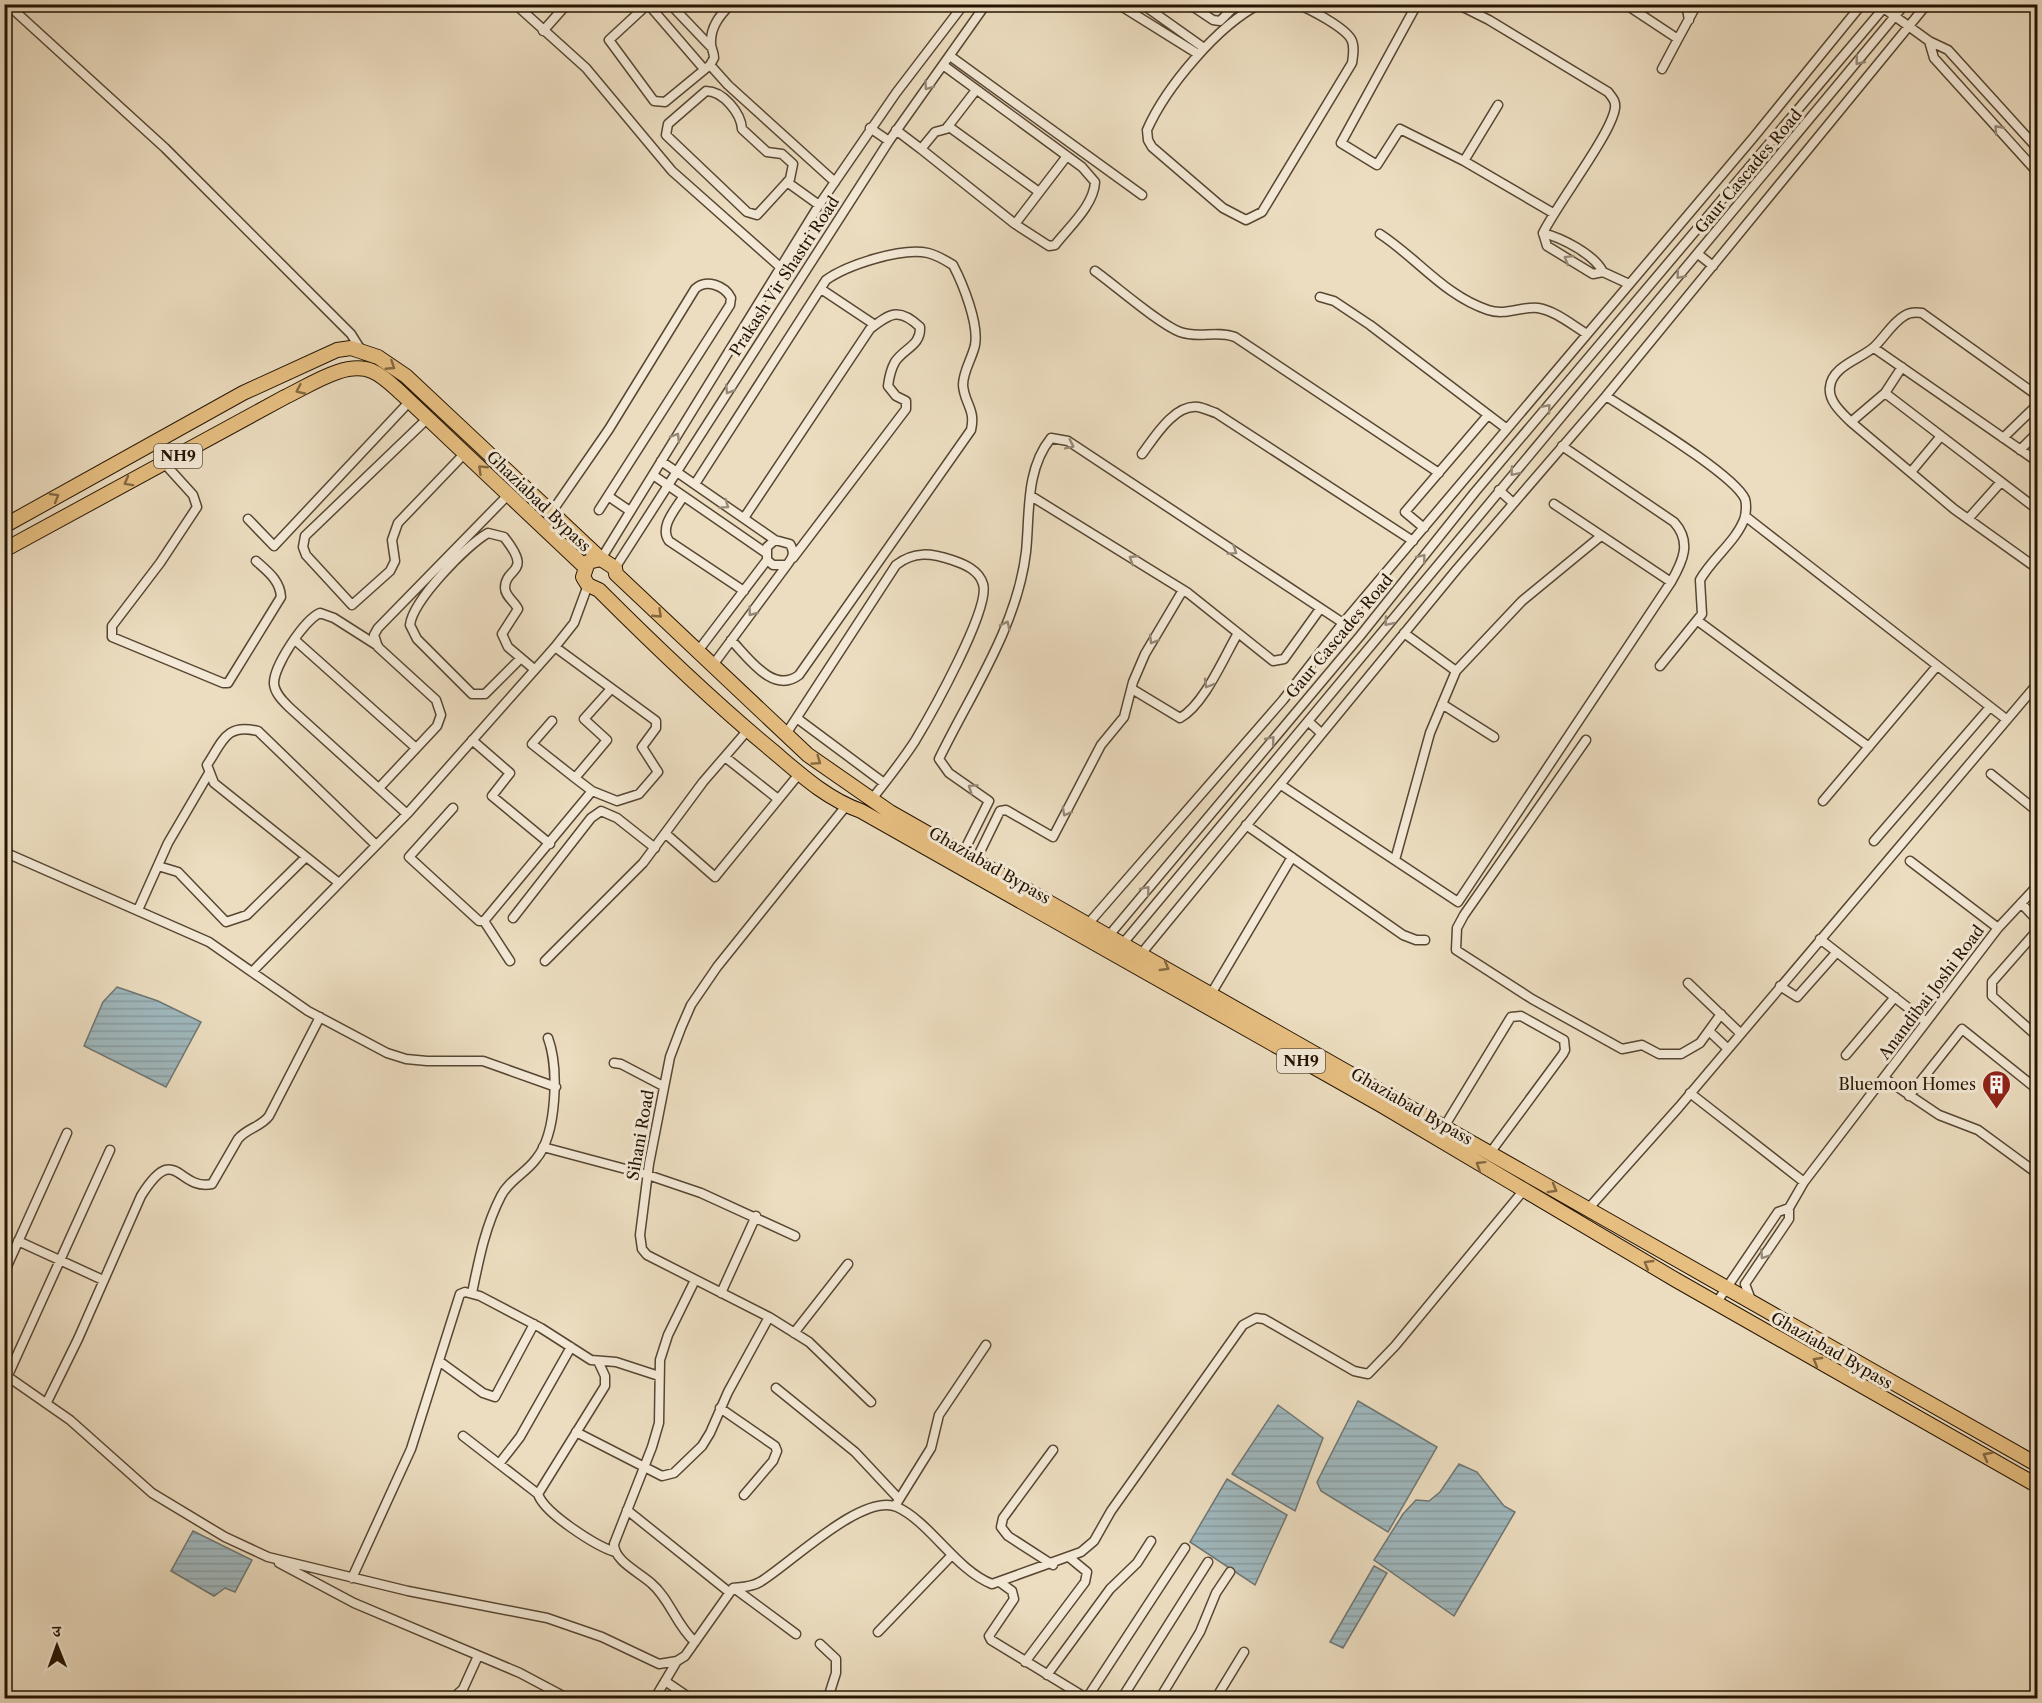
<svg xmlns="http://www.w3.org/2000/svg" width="2042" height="1703" font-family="'Libre Caslon Text','Noto Serif Devanagari',serif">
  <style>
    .water { fill: url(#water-rules); stroke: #6e7673; stroke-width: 1.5 }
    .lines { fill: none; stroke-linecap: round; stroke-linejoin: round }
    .minor-casing { stroke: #574632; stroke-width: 11 }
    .trunk-casing { stroke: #251402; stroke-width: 16 }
    .minor { stroke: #f3e9d6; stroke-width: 8 }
    .trunk { stroke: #e6be80; stroke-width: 14 }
    .oneway { stroke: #968977 }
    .oneway2 { stroke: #866941 }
    .labels { text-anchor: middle; stroke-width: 6; stroke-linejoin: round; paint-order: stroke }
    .shield { fill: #f3e9d6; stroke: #635442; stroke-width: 1.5 }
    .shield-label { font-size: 15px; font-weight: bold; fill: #251402 }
    .street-label { font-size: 16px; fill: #251402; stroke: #f3e9d6 }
    .poi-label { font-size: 16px; fill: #251402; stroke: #f3e9d6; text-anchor: end }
  </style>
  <defs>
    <pattern id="water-rules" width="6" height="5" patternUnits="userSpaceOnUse" patternTransform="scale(1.5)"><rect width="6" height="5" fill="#9fb8be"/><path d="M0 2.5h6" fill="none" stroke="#899da2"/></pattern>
  </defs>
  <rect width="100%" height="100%" fill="#ecddc0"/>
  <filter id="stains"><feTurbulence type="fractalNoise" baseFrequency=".00333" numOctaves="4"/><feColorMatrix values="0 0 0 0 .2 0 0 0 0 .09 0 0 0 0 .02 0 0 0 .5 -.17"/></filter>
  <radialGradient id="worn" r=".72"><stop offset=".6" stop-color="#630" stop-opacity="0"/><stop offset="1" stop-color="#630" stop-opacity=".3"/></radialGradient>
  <path class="water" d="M117 987 158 1001 201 1022 166 1087 84 1046 103 1002Z
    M1358 1401 1437 1447 1388 1532 1321 1491 1317 1482Z
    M1278 1405 1323 1438 1295 1511 1232 1474Z
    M1459 1464 1477 1472 1504 1506 1515 1512 1454 1616 1374 1560 1403 1514 1416 1500 1429 1501 1440 1492Z
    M1227 1479 1287 1515 1255 1585 1190 1542Z
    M193 1531 252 1560 235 1592 225 1588 214 1596 171 1571Z
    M1374 1566 1387 1573 1343 1648 1330 1642Z"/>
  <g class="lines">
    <defs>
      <path id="minor" d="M7 4 165 148 351 334 361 350
        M515 4 586 68 672 171 779 266
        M670 4 710 46
        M1118 4 1198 54
        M1142 4 1204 48
        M1189 4 1213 20 1220 21 1237 4
        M1260 4C1218 25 1166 87 1147 130L1148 140 1152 147 1223 208 1246 220 1262 212 1352 63C1353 56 1355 46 1351 39 1344 27 1310 9 1297 4
        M1417 4 1341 143 1377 165 1400 129 1464 161 1498 105
        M1457 4 1489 20 1608 92C1612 97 1616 101 1615 108 1612 133 1557 204 1543 233L1547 246 1593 274 1603 272
        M1625 4 1678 39 1697 4
        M1686 4 1689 20
        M1878 4 1929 41 1948 50 2038 149
        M543 31 567 4
        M1929 41 1934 58 2038 173
        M950 56 1142 195
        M710 65 728 85 835 182
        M704 69 648 4 609 40 654 101 665 102 710 65 714 58C714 52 711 48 711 44 710 27 720 15 731 4
        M1662 69 1678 39
        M706 91C723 91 741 113 742 129L767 152 782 154 793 164 790 179 757 215 747 212 666 135 668 124Z
        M948 126 1039 192
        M870 128 889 141
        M896 130 921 149 935 132 946 129 976 90
        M921 149 1015 224 1049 246 1055 245C1069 227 1094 205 1095 182L1082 167 943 65
        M1464 161 1553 213
        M787 182 819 205
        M1015 224 1067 156
        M1543 233C1562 238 1594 254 1603 272L1629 284
        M1380 234C1417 258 1445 296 1488 310 1506 316 1521 306 1538 308 1556 311 1572 325 1587 334
        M1698 254 1713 266
        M1095 271C1116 286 1159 324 1180 332 1199 339 1216 330 1235 337L1439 473
        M821 289 875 325
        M1320 297 1334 301 1370 325 1507 429
        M1874 348 2038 462
        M1902 367 1885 393 2038 510
        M1606 396C1633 414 1734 474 1745 499 1747 505 1746 511 1745 517 1737 541 1712 558 1700 580L1702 614 1660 666
        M2038 396 1922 313C1915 312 1910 312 1904 316 1892 323 1884 338 1874 347 1861 359 1832 366 1830 387 1828 401 1842 413 1851 422L1954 509 2038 569
        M428 418 305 536 303 547 306 555 352 605 390 571 395 561 392 540 398 523 465 453
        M1851 422 1885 393
        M2003 438 2038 404
        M2020 450 2038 432
        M1142 454C1154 438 1174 404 1198 407 1204 408 1210 411 1216 413L1413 541
        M661 461 775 540 790 544C795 553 793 557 787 565H773L767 560V547L775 540
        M164 463 193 495 197 507 160 563 112 626V637L223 683H228L281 597C280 580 267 571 256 561
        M1911 472 1941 436
        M653 475 766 553
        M695 484 826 280C847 265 902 247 928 253 937 255 945 260 953 265 963 284 979 324 975 345 972 359 963 371 963 385 964 403 976 409 971 430L799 675C773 695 748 657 731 640
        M1499 490 1512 502
        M608 496 630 511
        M1031 496 1188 593 1273 661 1284 659 1320 609
        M683 497C675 510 659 527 669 541L744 591
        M1554 504 1671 582
        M551 513 609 429 695 289C706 278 725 286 731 298L730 305 599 510
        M1745 516 2006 719
        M744 518 870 329C891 312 900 308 920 327 921 346 904 348 895 362 891 369 889 378 888 386L896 396 906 401V409L793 558
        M248 519 274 546 410 401
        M1968 519 2001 482
        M1424 528 1405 512 1488 415
        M601 559 819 205 896 93 964 4
        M615 568 889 141 986 4
        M1698 621 1869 747
        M1404 633 1456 671 1522 601 1601 536
        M295 640 416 748
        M378 646 334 618 320 613C304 620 273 667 274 684 275 694 284 702 290 708L407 814
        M698 651 767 560
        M520 659 485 694H472L417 639 410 625C413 600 466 546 488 533L504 537C534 575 505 566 505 588 505 596 515 602 518 609L502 634 508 647 534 669
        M713 665 787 565
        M1132 689 1180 718C1204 705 1224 657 1238 633
        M1442 704 1494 737
        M798 719 884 783
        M552 721 532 744 575 778
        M1308 721 1321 733
        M786 734 896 565C914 551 931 553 952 560 964 564 979 570 983 584 991 608 930 716 915 741 902 761 887 780 872 799
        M472 740 510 773 492 796 550 844
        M1586 740 1464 915 1457 928 1456 950 1532 999 1622 1049 1642 1045 1659 1054H1681L1700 1043 1721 1014
        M725 757 778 799
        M1991 774 2038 812
        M1281 785 1458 902 1671 582C1683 561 1692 542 1674 522L1562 446
        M379 788 437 726 441 715 436 700 378 647 374 635 378 628 508 495
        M592 791 575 778 607 740 584 719 610 690
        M1823 801 1937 666
        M846 806 717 967 691 1005 681 1028 670 1057 649 1164 640 1235 642 1249 647 1255 769 1317 809 1342 871 1402
        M453 808 409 857 479 921H484L592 791 617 801 639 794 658 772 642 747 656 728V721L555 647
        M1246 825 1403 935 1416 940H1425
        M666 834 715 877 799 774
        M1874 841 1990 707
        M4 852 209 942 308 1011 387 1053 406 1059 427 1061H483L556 1087
        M963 853 989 801 949 773 939 759C971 693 1017 627 1026 552 1030 514 1025 470 1051 438L1068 441 1343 623
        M976 860 1000 811 1006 810 1053 837 1101 745 1124 717 1133 682 1145 654 1183 590
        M1395 860 1430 733 1456 671
        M1910 861 1998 928
        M158 866 178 872 226 922 247 915 306 857
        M339 883 214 783 207 765C223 741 226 723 258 731L376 845
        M2021 903 2035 918V933L1992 982V996L2038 1037
        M138 910 168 843 209 773
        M513 918 591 818 601 811 617 818 655 848
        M484 921 510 961
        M1088 924 1283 700 1343 623 1753 138 1862 4
        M1106 939 1360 636 1475 492 1887 4
        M1820 939 1925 1021
        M1120 947 1905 4
        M1141 954 1457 569 1606 396 1927 4
        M545 961 643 863 703 782 747 731
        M252 972 407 814 555 647 574 623 588 585
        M1688 983 1739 1032
        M1780 986 1797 997 1836 953
        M1211 994 1292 857
        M1709 1031 1727 1048
        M1846 1055 1895 997
        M614 1063 621 1064 663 1086
        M1884 1078 1939 1115 1978 1130 2038 1174
        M1690 1093 1804 1182
        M1909 1096 1962 1029 2038 1090
        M1444 1127 1511 1017 1521 1016 1564 1040 1565 1050 1563 1054 1490 1153
        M543 1147 648 1175 701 1193 795 1236
        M1588 1209 1679 1107 2038 683
        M18 1241 103 1280
        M4 1273 67 1133
        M695 1280 668 1335 660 1360 659 1423 652 1447 614 1544C614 1561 639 1572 651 1583 670 1599 676 1625 695 1642
        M472 1293C479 1259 485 1227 501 1196 509 1180 526 1173 536 1159 557 1134 559 1068 548 1038
        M721 1293 756 1216
        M1751 1300 1745 1284 1789 1219V1208L1804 1182 1998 928 2038 885
        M1717 1302 1778 1212 1789 1208
        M794 1333 848 1264
        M439 1361 483 1393 495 1397 534 1324
        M598 1361 605 1376V1386L538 1494C544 1513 596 1546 615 1552
        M4 1374 70 1420 152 1493 225 1537 268 1557 408 1591 547 1618 602 1637 659 1664 677 1661 685 1656 733 1588C742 1587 752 1587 760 1582 788 1566 862 1492 897 1507 930 1522 956 1570 992 1584L1081 1552 1094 1541 1111 1511 1243 1325 1256 1318 1264 1319 1354 1371 1368 1374 1395 1346 1523 1191
        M4 1384 110 1150
        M776 1388 855 1452 899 1499
        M47 1402 78 1339 141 1196C176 1140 177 1191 212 1184L238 1139C247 1128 261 1127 269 1116L320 1017
        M720 1408 775 1446 777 1451 773 1461 744 1495
        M576 1432 662 1476 674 1473 702 1446 710 1433 728 1392 769 1317
        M463 1436 538 1494
        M499 1464 520 1437 571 1347
        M895 1506 931 1448 939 1415 986 1345
        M627 1510 729 1592
        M279 1563 354 1603 520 1673 567 1698
        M1053 1565 1008 1536 1001 1527 1003 1518 1053 1450
        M352 1578 411 1449 460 1294 465 1292 480 1296 541 1328 591 1360 616 1362 659 1376
        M1001 1583 1012 1591 1014 1599 989 1636 991 1640 1086 1698
        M734 1588 796 1634
        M878 1632 952 1555
        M820 1644 836 1659V1673L828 1698
        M1025 1662 1085 1582 1087 1572 1070 1558
        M1047 1675 1110 1589 1137 1563 1151 1541
        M665 1681 690 1698
        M453 1698 463 1689 478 1656
        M655 1698 677 1661
        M1087 1698 1185 1548
        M1122 1698 1208 1562
        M1160 1698 1200 1632 1216 1593 1230 1572
        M1216 1698 1244 1652"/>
      <path id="trunk" d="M4 526 243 393 337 350 351 348 378 357 406 376 601 559 615 568 616 574 808 755 890 812 2038 1465
        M4 550 285 397C309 386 345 360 372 371 384 376 393 386 402 394L585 567
        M601 559 588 562 583 577 588 585 599 590C655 646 712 701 774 752 801 775 827 799 861 811L1381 1105 1676 1280 2038 1486"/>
    </defs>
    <use href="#minor" class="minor-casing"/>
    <use href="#trunk" class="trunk-casing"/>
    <use href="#minor" class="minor"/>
    <use href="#trunk" class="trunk"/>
  </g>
  <defs><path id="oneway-chevron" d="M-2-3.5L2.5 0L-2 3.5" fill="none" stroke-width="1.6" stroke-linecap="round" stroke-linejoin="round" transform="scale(1.5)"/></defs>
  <g class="oneway">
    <use href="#oneway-chevron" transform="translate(1859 61) rotate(129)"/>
    <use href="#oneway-chevron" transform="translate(928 86) rotate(126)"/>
    <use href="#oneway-chevron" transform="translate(1998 129) rotate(-132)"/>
    <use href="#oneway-chevron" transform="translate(1568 259) rotate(-149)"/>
    <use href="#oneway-chevron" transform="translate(1680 275) rotate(130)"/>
    <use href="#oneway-chevron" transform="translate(729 390) rotate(122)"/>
    <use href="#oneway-chevron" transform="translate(1547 408) rotate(-50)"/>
    <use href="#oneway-chevron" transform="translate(676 437) rotate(-59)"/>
    <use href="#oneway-chevron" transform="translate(1070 445) rotate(26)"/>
    <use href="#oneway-chevron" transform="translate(1514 472) rotate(130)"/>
    <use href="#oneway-chevron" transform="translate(725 505) rotate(35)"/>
    <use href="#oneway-chevron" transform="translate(1233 551) rotate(34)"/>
    <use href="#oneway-chevron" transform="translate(1422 558) rotate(-51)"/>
    <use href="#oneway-chevron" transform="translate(1133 559) rotate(-148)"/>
    <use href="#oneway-chevron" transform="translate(752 612) rotate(127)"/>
    <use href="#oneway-chevron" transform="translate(1388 622) rotate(130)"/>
    <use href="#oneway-chevron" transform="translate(1006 625) rotate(-64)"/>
    <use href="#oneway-chevron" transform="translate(1153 640) rotate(122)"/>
    <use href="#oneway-chevron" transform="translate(1208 684) rotate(120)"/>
    <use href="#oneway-chevron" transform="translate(1271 740) rotate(-50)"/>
    <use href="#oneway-chevron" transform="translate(972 788) rotate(-146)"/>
    <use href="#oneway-chevron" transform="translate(1066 812) rotate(119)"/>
    <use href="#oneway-chevron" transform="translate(1146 890) rotate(-50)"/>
    <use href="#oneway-chevron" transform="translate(1764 1255) rotate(124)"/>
  </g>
  <g class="oneway2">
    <use href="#oneway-chevron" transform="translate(391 366) rotate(33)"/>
    <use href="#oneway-chevron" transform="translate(300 390) rotate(155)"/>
    <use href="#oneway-chevron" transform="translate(482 469) rotate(-136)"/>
    <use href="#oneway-chevron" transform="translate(128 482) rotate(151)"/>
    <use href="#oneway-chevron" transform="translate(55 497) rotate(-30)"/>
    <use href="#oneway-chevron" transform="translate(658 614) rotate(43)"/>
    <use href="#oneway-chevron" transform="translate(817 761) rotate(35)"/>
    <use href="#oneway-chevron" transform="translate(1165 967) rotate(30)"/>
    <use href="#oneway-chevron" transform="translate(1480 1165) rotate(-148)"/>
    <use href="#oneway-chevron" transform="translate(1553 1189) rotate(30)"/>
    <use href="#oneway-chevron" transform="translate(1648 1264) rotate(-149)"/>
    <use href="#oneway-chevron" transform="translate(1817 1361) rotate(-150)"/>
    <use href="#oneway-chevron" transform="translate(1987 1456) rotate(-152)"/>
  </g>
  <defs>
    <symbol id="building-pin" viewBox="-11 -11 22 30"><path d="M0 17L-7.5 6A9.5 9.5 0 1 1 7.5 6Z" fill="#8f2418" stroke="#f3e9d6"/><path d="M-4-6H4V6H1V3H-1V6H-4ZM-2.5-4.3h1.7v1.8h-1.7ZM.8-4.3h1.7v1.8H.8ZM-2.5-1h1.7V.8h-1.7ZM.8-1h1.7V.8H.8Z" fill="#fff"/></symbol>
  </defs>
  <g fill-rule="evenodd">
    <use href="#building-pin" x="1980" y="1068" width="33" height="45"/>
  </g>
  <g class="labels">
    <g class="shield">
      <rect x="154" y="444" width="48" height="24" rx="4.5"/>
      <rect x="1277" y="1049" width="48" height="24" rx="4.5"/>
    </g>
    <g class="shield-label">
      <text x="178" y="461">NH9</text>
      <text x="1301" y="1066">NH9</text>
    </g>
    <g class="street-label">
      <text transform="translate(1748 171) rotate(-50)" y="6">Gaur Cascades Road</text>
      <text transform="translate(784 276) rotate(-57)" y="6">Prakash Vir Shastri Road</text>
      <text transform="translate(539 501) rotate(44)" y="6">Ghaziabad Bypass</text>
      <text transform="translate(1339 636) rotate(-50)" y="6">Gaur Cascades Road</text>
      <text transform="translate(990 865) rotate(30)" y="6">Ghaziabad Bypass</text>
      <text transform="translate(1931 992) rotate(-53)" y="6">Anandibai Joshi Road</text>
      <text transform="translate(1412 1106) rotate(30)" y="6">Ghaziabad Bypass</text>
      <text transform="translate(640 1135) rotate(-80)" y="6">Sihani Road</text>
      <text transform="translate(1832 1350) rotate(30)" y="6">Ghaziabad Bypass</text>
    </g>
    <g class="poi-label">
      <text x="1976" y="1090">Bluemoon Homes</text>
    </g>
  </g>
  <rect width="2042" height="1703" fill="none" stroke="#ecddc0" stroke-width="24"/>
  <rect x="6" y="6" width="2030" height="1691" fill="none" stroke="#251402" stroke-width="3"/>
  <rect x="12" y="12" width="2018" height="1679" fill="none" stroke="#251402" stroke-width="1.5"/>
  <g transform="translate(57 1646) rotate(359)" stroke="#f3e9d6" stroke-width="4.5" paint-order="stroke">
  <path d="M0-4.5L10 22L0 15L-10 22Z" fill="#251402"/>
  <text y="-9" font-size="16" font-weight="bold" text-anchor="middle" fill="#251402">उ</text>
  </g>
  <rect width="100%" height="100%" filter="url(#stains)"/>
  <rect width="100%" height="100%" fill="url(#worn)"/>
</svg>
